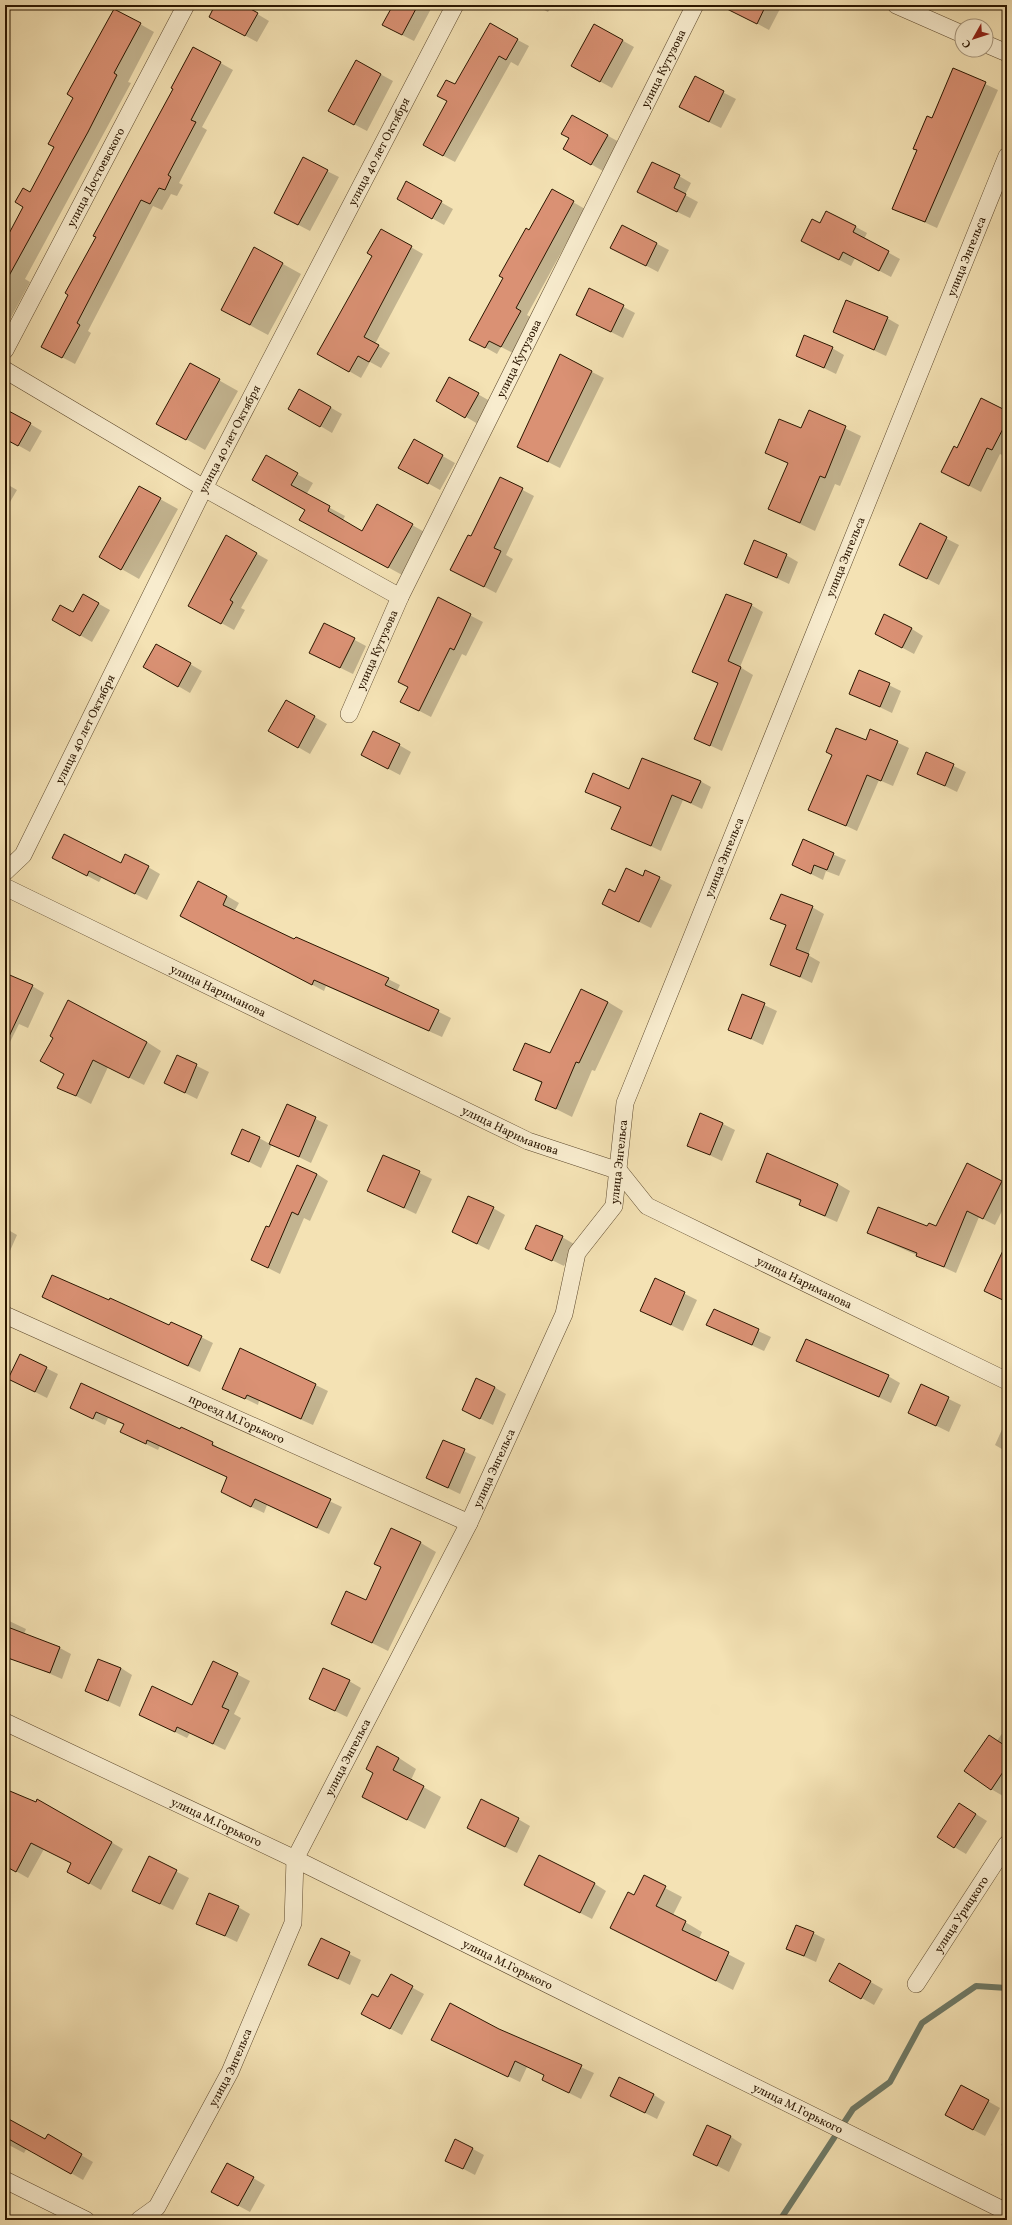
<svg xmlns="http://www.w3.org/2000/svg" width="1012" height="2225" font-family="Vollkorn,serif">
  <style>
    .shadow { fill: #0003 }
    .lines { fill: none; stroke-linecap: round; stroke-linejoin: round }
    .stream { stroke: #6f7b68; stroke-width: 6 }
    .building { fill: #da9174; stroke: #2b1600 }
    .minor-casing { stroke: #5d492d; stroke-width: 18 }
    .minor { stroke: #f8ecce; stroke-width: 17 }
    .labels { text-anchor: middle; stroke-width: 3; stroke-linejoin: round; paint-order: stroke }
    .street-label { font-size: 12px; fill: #2b1600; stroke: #f8ecce }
  </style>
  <rect width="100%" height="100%" fill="#f4e2b4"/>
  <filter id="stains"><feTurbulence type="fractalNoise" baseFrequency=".005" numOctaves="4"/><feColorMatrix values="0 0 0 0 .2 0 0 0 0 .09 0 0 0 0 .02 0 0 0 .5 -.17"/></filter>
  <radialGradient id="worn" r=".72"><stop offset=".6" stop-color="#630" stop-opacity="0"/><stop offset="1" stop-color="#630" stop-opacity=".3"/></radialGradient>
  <path class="shadow" d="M216 5H258L254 12 269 21 257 42 222 23Z
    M385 5H433L414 41 396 32 392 11 384 6Z
    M535 5H552L548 12Z
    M728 5H782L769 30 739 14Z
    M140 24 154 32 128 82 131 83 25 279 30 282 7 325 5 324V243L30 193Z
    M490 25 529 46 518 66 511 62 455 162 436 152 456 86Z
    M595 25 634 47 612 88 572 66Z
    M194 48 233 70 202 127 207 130 179 183 183 185 177 196 171 194 162 210 153 206 88 331 91 333 75 364 54 353 70 294 97 236Z
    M356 61 393 81 367 131 342 118Z
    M953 69 998 90 937 228 893 208Z
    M695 78 736 99 721 128 692 114Z
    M573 116 619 142 603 171 564 149 570 138Z
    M327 171 339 177 310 231 287 219Z
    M679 176 691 183 685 195 698 202 690 218 650 199Z
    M407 183 453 209 444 225 398 199Z
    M552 190 585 209 527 315 532 318 513 353 501 347 497 354 470 339Z
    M821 224 856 227 867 233 864 239 900 259 891 277 855 258 851 266 814 247Z
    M622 226 669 250 658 272 624 254Z
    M381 230 423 254 375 344 390 353 381 368 370 362 361 378 319 354 373 255Z
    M283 264 301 274 268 335 240 320Z
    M590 289 635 313 623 338 589 321Z
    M887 318 899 325 886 356 834 332Z
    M832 348 844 355 836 374 797 355Z
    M560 356 604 378 560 468 530 453 544 393 542 392Z
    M190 364 238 391 205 450 158 423Z
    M449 378 490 401 478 424 437 400Z
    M300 390 342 414 332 433 290 408Z
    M8 411 42 431 30 452 5 438V416Z
    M809 411 861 436 840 486 835 484 815 531 769 509 788 464 766 453 801 429Z
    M1007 412V451L1004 456 1000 454 981 492 954 478 957 449Z
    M414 440 455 463 440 490 399 467Z
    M266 457 313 483 306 495 345 516 343 520 362 532 412 525 428 534 404 576 316 528 306 510Z
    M500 478 534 496 506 555 513 559 496 593 452 570 471 538Z
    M5 483 17 490 10 502 5 499Z
    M160 499 178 509 139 579 118 567Z
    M920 525 959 545 939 585 912 571Z
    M226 537 268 560 241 608 245 610 234 630 190 606Z
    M786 555 798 562 789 584 746 564Z
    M83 595 110 610 92 642 53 620 73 613Z
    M438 599 483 622 466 656 462 654 431 717 402 702 409 687Z
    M751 605 763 612 740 667 753 675 722 751 696 739 718 684 693 672Z
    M325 624 366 646 353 674 322 659Z
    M912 629 923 636 914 654 888 640Z
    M157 645 202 671 190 693 145 667Z
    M860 671 901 691 892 713 850 693Z
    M286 701 327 724 310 754 270 731Z
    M871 730 909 748 893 786 879 780 857 831 810 809 866 742Z
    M399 745 411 752 400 775 362 755Z
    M927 753 966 772 957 792 918 773Z
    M700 781 711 787 702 809 683 800 661 851 613 828 621 808 586 791 630 790Z
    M5 801 8 803 5 809Z
    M803 841 846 860 839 876 826 871 823 880 793 865Z
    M53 858 148 867 160 874 147 900 102 877 99 882Z
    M646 872 672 885 651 928 603 904 615 893 643 877Z
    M227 896 239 903 234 912 295 940 388 979 400 985 397 991 451 1018 442 1037 326 986 324 991 193 922Z
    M812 907 824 914 808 955 820 962 812 983 771 964 786 926 772 918Z
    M5 980 32 986 44 993 28 1028 19 1024 7 1048Z
    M743 995 777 1011 763 1045 729 1029Z
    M608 1002 623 1011 595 1071 592 1070 572 1117 536 1099 543 1084 514 1069 551 1055Z
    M147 1042 161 1051 144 1085 108 1067 91 1104 59 1087 65 1074 42 1060Z
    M177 1056 209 1072 197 1099 165 1083Z
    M287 1105 328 1125 311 1163 272 1144 261 1168 232 1153 259 1138 270 1144Z
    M723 1124 735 1130 722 1161 688 1145Z
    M384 1156 432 1179 416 1214 368 1191Z
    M317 1174 328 1181 310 1221 304 1218 280 1274 252 1260 270 1229Z
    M757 1181 838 1184 850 1191 837 1222 812 1211 801 1205 802 1202Z
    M1001 1182 1007 1185V1201L995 1225 979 1217 956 1273 868 1233 937 1227Z
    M493 1208 505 1215 489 1250 453 1232Z
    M5 1228 17 1235 6 1260H5Z
    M562 1237 574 1244 564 1266 527 1248Z
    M655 1279 697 1300 683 1331 641 1311Z
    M55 1303 201 1337 213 1343 200 1372Z
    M714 1310 771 1337 764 1351 707 1325Z
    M241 1349 328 1391 313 1425 259 1401 258 1405 223 1388Z
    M797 1360 888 1376 900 1383 891 1403Z
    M46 1368 58 1374 47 1398 21 1385Z
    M82 1384 212 1443 223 1451 342 1507 329 1534 267 1505 264 1513 234 1499 222 1492 228 1478 160 1446 158 1450 133 1438 121 1432 124 1425 108 1418 105 1425 71 1408Z
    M922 1386 961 1405 949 1432 910 1413Z
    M494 1387 506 1394 493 1425 463 1410Z
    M1004 1425 1007 1426V1452L995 1445Z
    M443 1441 476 1457 460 1494 427 1478Z
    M421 1543 436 1552 388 1651 332 1623 366 1601Z
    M5 1619 26 1629 24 1634 60 1648 71 1654 62 1679 5 1654Z
    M213 1662 250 1681 234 1714 241 1718 225 1750 190 1733 187 1738 140 1715 192 1707Z
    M121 1668 132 1675 120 1707 86 1691Z
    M349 1681 361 1688 347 1717 310 1699Z
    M1007 1726V1790L1003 1796 991 1789 997 1741Z
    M399 1758 416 1769 411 1780 441 1797 425 1829 363 1797 375 1773Z
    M5 1790 36 1803 38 1800 123 1849 101 1890 68 1871 72 1864 44 1849 28 1878 5 1865Z
    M971 1811 987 1821 966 1854 954 1847Z
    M518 1819 530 1826 517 1853 480 1834Z
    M150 1858 189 1878 173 1910 145 1897Z
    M644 1877 682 1897 673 1915 702 1932 699 1939 745 1963 733 1990 611 1927 634 1896Z
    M595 1884 606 1891 592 1919 537 1891Z
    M238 1907 250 1914 237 1942 197 1923Z
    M1007 1908V1914L1004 1912Z
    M813 1933 825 1939 816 1962 787 1949Z
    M321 1940 361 1960 350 1985 322 1971Z
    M839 1964 883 1989 874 2005 830 1980Z
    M391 1976 424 1994 402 2035 374 2020Z
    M498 2030 594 2073 581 2099 543 2080 545 2076 527 2067 520 2082 433 2040Z
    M961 2086 1000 2108 985 2136 958 2122Z
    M654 2095 665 2102 657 2119 611 2096Z
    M5 2118 45 2140 48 2136 93 2162 83 2180 27 2148 24 2153 5 2143Z
    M1007 2134V2148L1001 2145Z
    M731 2137 742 2144 729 2172 694 2154Z
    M473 2149 484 2155 475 2175 446 2160Z
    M253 2178 265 2185 250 2212 224 2198Z
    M898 2217 904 2220H897Z"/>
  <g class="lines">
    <path class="stream" d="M780 2220 853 2109 890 2082 922 2023 976 1986 1007 1988"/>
  </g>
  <path class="building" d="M215 5H243L258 13 245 36 209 17Z
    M393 5H418L402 35 382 25Z
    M719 5H766L757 24Z
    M114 9 141 23 114 73 117 75 88 132 5 283V241L23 207 15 202 23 188 30 192 54 147 48 144 73 98 67 94Z
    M490 23 518 39 506 60 499 56 443 156 423 145 447 101 437 96 446 80 455 84Z
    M594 24 623 40 600 82 571 66Z
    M193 47 221 62 191 120 196 122 168 175 171 177 165 190 159 188 150 204 141 200 77 323 80 325 62 358 41 347 68 295 65 293 96 237 93 236 173 89 171 88Z
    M356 60 381 74 354 125 328 111Z
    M953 68 986 82 925 222 892 209 917 150 913 149 927 116 932 118Z
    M695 76 724 91 709 122 679 107Z
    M572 115 608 135 591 165 563 149 569 138 561 134Z
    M303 157 328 170 298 225 274 213Z
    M652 162 680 175 674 188 686 194 677 212 637 192Z
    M406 181 442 201 432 219 397 199Z
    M552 189 574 201 516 308 521 311 501 347 489 341 485 348 469 340 503 278 499 276 526 228 529 230Z
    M826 211 856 226 853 232 889 251 879 271 843 252 839 260 801 241 812 219 820 223Z
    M622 225 657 243 646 266 610 248Z
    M381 229 412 246 364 337 379 345 369 362 358 356 349 372 317 354 372 256 367 253Z
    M254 247 283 263 250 325 221 310Z
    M589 288 624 305 611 332 576 315Z
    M846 300 888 317 874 350 833 332Z
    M804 335 833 347 824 368 796 356Z
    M560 354 592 371 548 462 517 447Z
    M190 363 220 379 186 440 156 424Z
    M449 377 479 393 465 418 436 401Z
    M299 389 331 407 320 427 288 409Z
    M981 398 1007 411V421L992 450 987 448 969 486 941 472 954 446 957 448Z
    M5 409 31 423 18 446 5 439Z
    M809 410 846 426 825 478 820 476 800 523 768 509 788 463 765 453 779 419 801 428Z
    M414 439 443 455 428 484 398 468Z
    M266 455 298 473 291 485 330 506 328 511 362 531 377 504 413 524 388 568 299 520 305 510 252 480Z
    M500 477 523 488 494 548 501 551 484 587 450 570 468 535 471 536Z
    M139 486 161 498 121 570 99 557Z
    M920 523 947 537 927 579 899 565Z
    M226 535 257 553 230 600 233 602 221 624 188 606Z
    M754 540 787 554 777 578 744 564Z
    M83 594 99 603 80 636 52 620 60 605 73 612Z
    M726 594 752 604 728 661 741 667 710 746 694 739 718 683 692 672Z
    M438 597 471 614 454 650 450 648 419 711 400 702 408 687 398 682Z
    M884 614 912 628 902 648 875 634Z
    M324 623 355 638 340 668 309 653Z
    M156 644 191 663 178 687 143 667Z
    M859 670 890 683 880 707 849 694Z
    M286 700 315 716 298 748 268 731Z
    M836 728 866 740 870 729 898 741 881 781 867 775 846 826 808 810 832 755 826 752Z
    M373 731 400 744 388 769 361 755Z
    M926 752 954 764 945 786 917 774Z
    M642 758 701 781 691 803 672 795 651 846 611 829 621 807 585 792 593 773 629 789Z
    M64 834 121 863 125 854 149 866 135 894 89 871 87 876 52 858Z
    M803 839 834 853 827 870 814 865 811 874 792 865Z
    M626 868 643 876 645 870 660 877 639 922 602 904 609 889 615 892Z
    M198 881 227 896 223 905 294 939 296 937 389 978 385 985 439 1010 429 1031 314 980 312 985 180 916Z
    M781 894 813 906 796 949 809 954 800 977 770 965 786 925 770 919Z
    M5 973 33 985 5 1045Z
    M581 989 608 1002 579 1063 576 1062 556 1109 535 1100 542 1082 513 1070 525 1043 550 1053Z
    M742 994 765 1003 751 1039 728 1030Z
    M68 1000 147 1042 129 1078 93 1060 76 1096 57 1088 64 1074 40 1061 53 1038 50 1036Z
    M177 1055 197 1064 185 1093 164 1083Z
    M287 1104 316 1117 299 1157 269 1144Z
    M700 1113 723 1123 710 1155 687 1146Z
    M242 1129 260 1137 249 1162 231 1154Z
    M767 1153 838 1184 825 1216 799 1205 801 1200 756 1182Z
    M383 1155 420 1171 404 1208 367 1191Z
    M967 1163 1002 1181 983 1219 967 1211 944 1267 916 1256 917 1253 867 1233 878 1207 927 1226 929 1223 936 1226Z
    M297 1165 317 1174 298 1215 292 1212 268 1268 251 1260 266 1226 269 1227Z
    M468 1196 494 1207 477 1244 452 1232Z
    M536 1225 563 1236 552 1261 525 1249Z
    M1007 1242V1302L984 1291Z
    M52 1275 109 1300 110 1298 169 1325 171 1322 202 1336 188 1366 42 1297Z
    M655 1278 685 1292 671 1325 640 1311Z
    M714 1309 759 1329 752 1345 706 1325Z
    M806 1339 889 1375 879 1397 796 1361Z
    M240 1348 316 1384 301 1419 247 1395 245 1399 222 1389Z
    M20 1354 47 1367 35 1392 8 1379Z
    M476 1378 495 1387 480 1419 462 1410Z
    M81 1383 180 1429 181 1427 213 1442 212 1445 331 1499 317 1528 255 1499 251 1507 221 1492 227 1477 147 1440 146 1444 120 1432 124 1424 96 1412 93 1419 70 1408Z
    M921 1384 949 1397 936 1426 908 1413Z
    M443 1440 465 1449 448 1488 426 1478Z
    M391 1528 421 1542 372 1643 331 1624 346 1591 366 1600 381 1567 374 1564Z
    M5 1626 60 1647 50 1673 5 1657Z
    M98 1659 121 1668 108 1701 85 1691Z
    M213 1661 238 1673 222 1707 229 1710 213 1744 177 1727 175 1732 139 1715 152 1686 192 1705Z
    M323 1668 350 1680 335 1711 309 1699Z
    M989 1735 1007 1747V1766L991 1790 964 1771Z
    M377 1746 399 1758 393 1770 424 1786 407 1820 362 1797 373 1773 366 1769Z
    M5 1789 36 1802 37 1799 112 1842 89 1884 67 1872 71 1863 31 1843 16 1872 5 1866Z
    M481 1799 519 1818 505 1847 467 1828Z
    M959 1803 976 1814 954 1848 937 1837Z
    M539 1855 595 1883 580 1913 524 1885Z
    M149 1856 177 1870 160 1904 132 1891Z
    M644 1875 666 1886 656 1906 686 1921 682 1930 729 1952 716 1981 610 1928 628 1892 634 1895Z
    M209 1893 239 1906 225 1936 196 1924Z
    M796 1925 814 1932 804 1956 786 1949Z
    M321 1938 350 1952 338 1979 308 1965Z
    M839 1963 871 1981 861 1999 829 1981Z
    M391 1974 413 1986 390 2029 361 2014 372 1994 378 1997Z
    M450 2003 499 2029 582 2065 569 2093 542 2080 544 2075 515 2061 508 2077 431 2040Z
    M619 2077 654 2094 645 2113 610 2096Z
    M961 2085 989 2100 973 2130 945 2115Z
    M5 2117 45 2139 48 2134 82 2154 71 2174 5 2137Z
    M707 2125 731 2136 717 2166 693 2155Z
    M455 2139 473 2148 463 2169 445 2161Z
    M227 2163 254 2177 238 2206 211 2192Z"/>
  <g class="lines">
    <defs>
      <g id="minor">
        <path d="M896 5 962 34"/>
        <path d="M986 44 1007 53"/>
        <path id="s1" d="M5 350 186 5"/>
        <path d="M5 370 204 488 400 597"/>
        <path id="s2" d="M349 714 400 597 695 5"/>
        <path id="s3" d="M5 872 23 855 204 488 455 5"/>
        <path id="s4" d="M5 887 528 1141 619 1171 647 1206 1007 1381"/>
        <path id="s5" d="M5 1315 469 1523"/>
        <path id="s6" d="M5 1722 295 1859 1007 2212"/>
        <path id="s7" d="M916 1984 1007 1844"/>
        <path d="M5 2180 86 2220"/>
        <path id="s8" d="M139 2220 157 2207 230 2072 293 1923 295 1859 469 1523 564 1314 577 1253 614 1206 625 1103 1007 156"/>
      </g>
    </defs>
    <use href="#minor" class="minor-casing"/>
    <use href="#minor" class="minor"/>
  </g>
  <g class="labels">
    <g class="street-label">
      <text dy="4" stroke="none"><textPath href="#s2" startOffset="718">улица Кутузова</textPath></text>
      <text dy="4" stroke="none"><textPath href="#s3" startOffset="813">улица 40 лет Октября</textPath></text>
      <text dy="4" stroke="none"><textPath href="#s1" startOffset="195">улица Достоевского</textPath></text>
      <text dy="4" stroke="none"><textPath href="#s8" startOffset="2148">улица Энгельса</textPath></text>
      <text dy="4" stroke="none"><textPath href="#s2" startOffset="394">улица Кутузова</textPath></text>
      <text dy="4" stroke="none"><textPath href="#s3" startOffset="489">улица 40 лет Октября</textPath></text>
      <text dy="4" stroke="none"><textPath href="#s8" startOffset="1824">улица Энгельса</textPath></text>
      <text dy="4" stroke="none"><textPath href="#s2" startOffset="70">улица Кутузова</textPath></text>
      <text dy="4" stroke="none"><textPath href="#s3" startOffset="165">улица 40 лет Октября</textPath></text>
      <text dy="4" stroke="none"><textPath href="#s8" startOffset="1500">улица Энгельса</textPath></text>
      <text dy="4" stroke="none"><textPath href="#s4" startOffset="237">улица Нариманова</textPath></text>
      <text dy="4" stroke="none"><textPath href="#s4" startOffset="561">улица Нариманова</textPath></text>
      <text dy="4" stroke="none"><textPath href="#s8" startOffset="1176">улица Энгельса</textPath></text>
      <text dy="4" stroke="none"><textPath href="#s4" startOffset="897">улица Нариманова</textPath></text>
      <text dy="4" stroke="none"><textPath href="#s5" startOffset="254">проезд М.Горького</textPath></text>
      <text dy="4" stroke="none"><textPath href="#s8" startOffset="840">улица Энгельса</textPath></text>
      <text dy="4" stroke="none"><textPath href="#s8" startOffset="516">улица Энгельса</textPath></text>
      <text dy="4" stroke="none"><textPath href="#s6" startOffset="234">улица М.Горького</textPath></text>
      <text dy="4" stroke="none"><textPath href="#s7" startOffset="83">улица Урицкого</textPath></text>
      <text dy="4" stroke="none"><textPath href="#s6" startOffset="558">улица М.Горького</textPath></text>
      <text dy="4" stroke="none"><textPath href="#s8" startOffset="180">улица Энгельса</textPath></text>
      <text dy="4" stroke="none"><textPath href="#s6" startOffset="882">улица М.Горького</textPath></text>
    </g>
  </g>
  <rect width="1012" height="2225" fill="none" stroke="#f4e2b4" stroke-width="20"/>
  <rect x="6" y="6" width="1000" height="2213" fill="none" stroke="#2b1600" stroke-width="2"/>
  <rect x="10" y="10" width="992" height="2205" fill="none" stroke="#2b1600"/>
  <g transform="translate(974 38) rotate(231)"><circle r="19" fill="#f8ecce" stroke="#a6967c"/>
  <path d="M0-3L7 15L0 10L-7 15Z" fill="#8f2418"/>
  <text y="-6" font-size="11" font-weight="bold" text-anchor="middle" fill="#2b1600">С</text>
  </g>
  <rect width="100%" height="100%" filter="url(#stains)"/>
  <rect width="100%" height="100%" fill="url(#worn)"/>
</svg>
